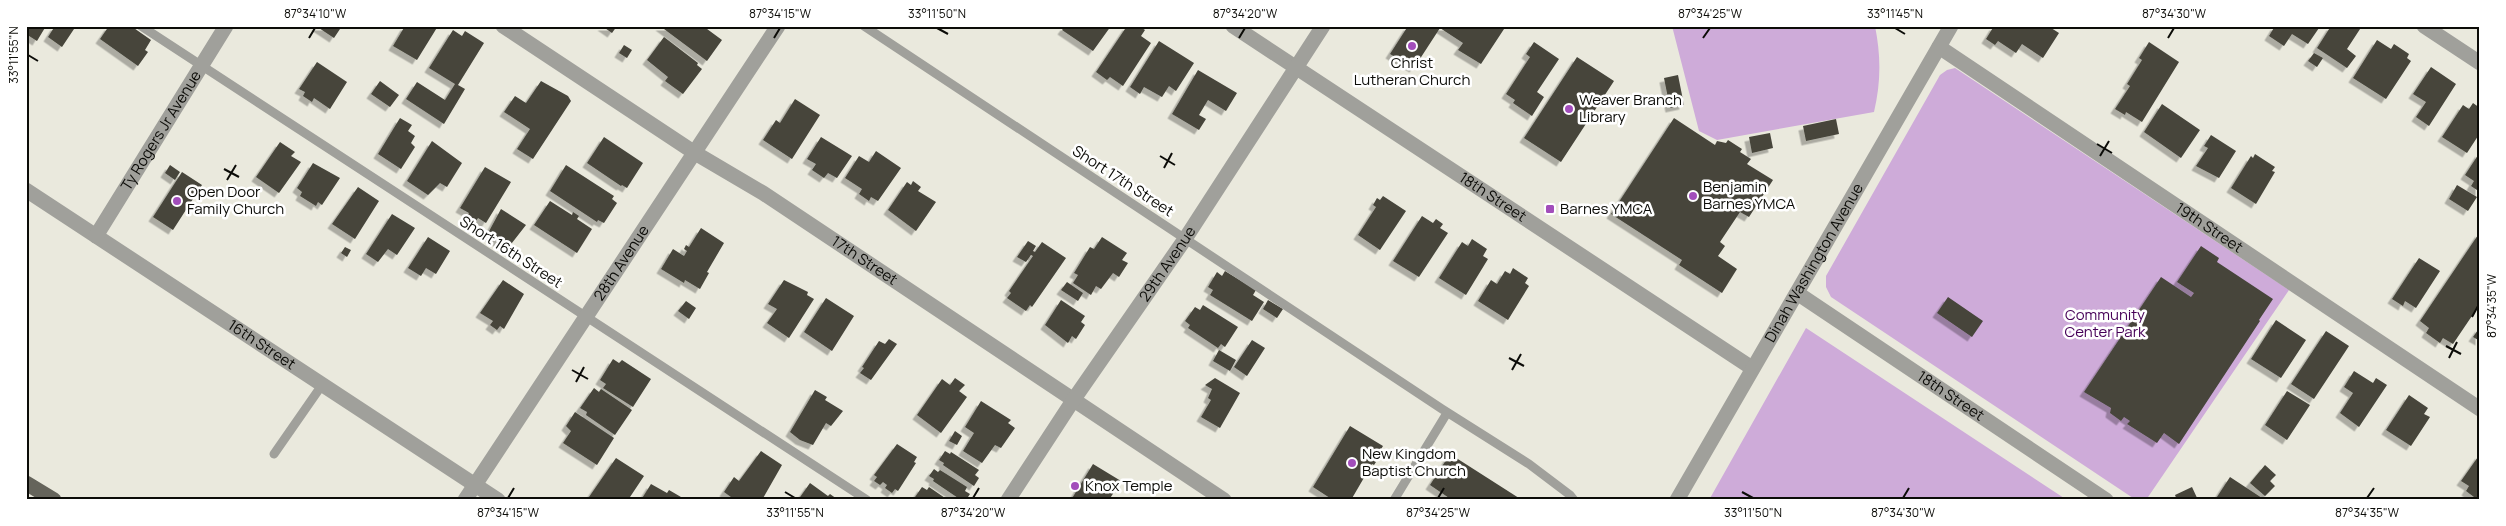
<svg xmlns="http://www.w3.org/2000/svg" width="2506" height="526" font-family="Manrope,sans-serif">
  <style>
    .green { fill: #ceabd9 }
    .building { fill: #46453b; filter: url(#shadow) }
    .lines { fill: none; stroke-linecap: round; stroke-linejoin: round }
    .service { stroke: #a0a09b; stroke-width: 9 }
    .minor { stroke: #a0a09b; stroke-width: 15 }
    .primary { stroke: #65645b; stroke-width: 15 }
    .ticks { fill: none; stroke: #0c0c08; stroke-width: 2 }
    .poi-dot { fill: #a24dbb; stroke: #fff; stroke-width: 2 }
    .labels { text-anchor: middle; stroke-width: 5; stroke-linejoin: round; paint-order: stroke }
    .poi-label { font-size: 15px; fill: #0c0c08; stroke: #fff; text-anchor: start }
    .street-label { font-size: 15px; fill: #0c0c08; stroke: #fff }
    .park-label { font-size: 15px; fill: #460057; stroke: #fff }
    .neatline { fill: none; stroke: #0c0c08; stroke-width: 2 }
    .ticks-label { font-size: 12px; text-anchor: middle; fill: #0c0c08 }
  </style>
  <defs>
    <filter id="shadow"><feDropShadow dx="-4.5" dy="4.5" stdDeviation="0" flood-color="#0004"/></filter>
  </defs>
  <rect width="100%" height="100%" fill="#eae9dd"/>
  <path class="green" d="M1672 26H1875C1881 56 1881 82 1874 112L1717 140 1699 131Z
    M1955 68 2289 290 2146 500H2136L1831 297 1826 287V276L1940 75 1947 70Z
    M1806 328 2067 500H1709Z"/>
  <path class="building" d="M26 26H46L37 41 26 34Z
    M55 26H76L62 47 48 37Z
    M109 26H131L151 40 145 50 148 52 138 66 100 39Z
    M316 26H342L334 38Z
    M405 26H438L417 60 393 46Z
    M602 26H617L612 33Z
    M660 26H703L722 40 707 61Z
    M1065 26H1111L1093 51 1062 30Z
    M1127 26H1139L1145 30 1141 36 1151 43 1123 86 1110 77 1107 80 1096 72Z
    M1408 26H1506L1481 64 1458 50 1463 43 1440 28 1414 68 1390 54Z
    M1994 26H2048L2059 33 2043 58 2022 44 2016 53 1998 41 1995 45 1986 39Z
    M2275 26H2316L2319 28 2308 44 2292 34 2284 46 2269 36Z
    M2331 26H2362L2347 49 2356 56 2347 68 2317 48Z
    M453 30 462 36 465 31 484 43 458 85 465 89 444 124 406 99 417 82 445 100 455 84 429 68Z
    M664 37 698 63 697 65 702 69 683 94 665 81 668 77 647 60Z
    M2377 40 2391 49 2394 44 2409 54 2407 58 2411 61 2386 99 2353 78Z
    M1159 41 1194 63 1176 91 1169 86 1162 97 1144 87 1140 94 1130 87Z
    M1534 42 1559 59 1537 92 1544 97 1532 116 1513 103 1515 100 1506 94 1530 57 1526 54Z
    M2149 42 2179 62 2142 122 2126 112 2125 115 2115 109 2130 86 2127 84 2142 60 2139 58Z
    M624 45 632 50 627 58 619 53Z
    M2314 53 2323 58 2317 67 2308 61Z
    M1577 57 1614 81 1561 162 1524 138Z
    M317 62 347 82 330 109 314 98 312 102 303 96 305 92 299 89Z
    M2431 67 2456 84 2429 126 2416 117 2426 102 2413 94Z
    M1198 70 1237 93 1226 111 1208 100 1199 115 1206 119 1199 130 1172 114Z
    M1678 75 1684 105 1670 108 1664 78Z
    M380 81 399 95 390 107 371 94Z
    M541 81 568 96 571 101 533 159 517 149 530 129 504 112 515 96 526 103Z
    M795 99 820 115 792 159 763 140 776 120 780 123Z
    M2473 103 2480 108V133L2467 153 2442 137 2463 105 2469 109Z
    M2162 104 2200 130 2181 158 2144 132Z
    M400 118 412 125 408 131 415 136 411 143 415 147 401 169 378 154Z
    M1674 118 1715 145 1717 141 1726 143 1728 140 1742 149 1740 152 1751 159 1747 164 1773 180 1749 217 1740 212 1720 242 1725 246 1718 256 1737 269 1722 293 1679 265 1682 260 1611 214Z
    M1836 119 1839 134 1806 141 1803 126Z
    M1770 133 1773 148 1752 153 1749 137Z
    M2211 135 2236 151 2219 178 2196 166 2208 148 2204 146Z
    M604 137 643 163 627 188 622 185 621 186 587 163Z
    M821 137 852 156 837 178 828 173 824 178 812 170 816 164 807 159Z
    M432 141 462 163 447 187 440 183 428 195 407 181Z
    M280 142 295 152 291 156 301 162 279 193 256 177Z
    M876 151 901 168 878 201 871 197 869 201 859 194 862 189 845 178 859 156 869 162Z
    M2480 152V192L2471 186 2474 181 2465 175Z
    M2255 154 2275 167 2272 171 2275 172 2256 204 2231 188 2251 156 2253 158Z
    M313 163 340 178 322 205 318 202 316 206 300 196 302 192 297 188Z
    M170 165 180 172 175 180 165 173Z
    M566 165 614 196 612 199 617 203 604 223 598 220 597 222 550 191Z
    M485 167 511 182 486 223 478 218 475 223 466 218 469 213 460 208Z
    M182 172 202 185 173 230 153 217Z
    M913 181 921 187 918 191 936 202 916 231 888 210 907 182 911 185Z
    M2457 185 2477 197 2468 211 2449 199Z
    M358 187 379 201 355 239 332 224Z
    M1383 196 1406 211 1380 250 1358 235 1376 207 1373 205 1377 198 1380 200Z
    M550 201 572 215 573 212 579 216 577 219 592 229 577 253 534 225Z
    M501 209 526 225 508 248 487 235Z
    M392 214 415 228 397 255 388 249 378 262 366 254Z
    M1422 216 1433 223 1436 219 1443 224 1440 228 1448 233 1419 277 1393 261Z
    M701 228 724 243 707 272 709 273 700 289 685 280 684 283 661 269 673 249 684 256 687 251 684 249 686 245 689 247Z
    M2480 232V304L2453 344 2443 338 2440 343 2426 333 2429 328 2420 321Z
    M428 237 450 251 436 274 426 268 421 276 408 268Z
    M1102 237 1127 253 1122 260 1128 263 1119 277 1113 273 1101 289 1096 286 1091 295 1073 283 1078 275 1074 273 1090 247 1094 249Z
    M1472 239 1487 249 1483 256 1488 259 1466 295 1439 278 1462 242 1468 246Z
    M1028 241 1036 246 1033 251 1035 252 1042 242 1066 258 1032 307 1030 305 1026 311 1007 298 1011 293 1009 291 1033 256 1031 255 1026 262 1017 257Z
    M2201 246 2219 258 2217 262 2273 299 2259 320 2260 321 2179 444 2164 433 2157 443 2127 424 2130 421 2124 417 2121 421 2110 413 2111 408 2084 392 2161 277 2191 297 2194 293 2177 282Z
    M345 247 351 250 347 257 341 253Z
    M2419 258 2440 271 2416 308 2405 301 2403 306 2392 299Z
    M1513 268 1528 278 1525 283 1529 286 1508 320 1478 301 1491 280 1497 284 1505 271 1510 274Z
    M1225 271 1256 290 1253 295 1264 302 1252 321 1210 295 1213 290 1208 287 1217 272 1222 276Z
    M503 280 524 294 504 329 500 326 497 330 490 325 493 321 480 313Z
    M784 280 808 292 807 295 814 299 789 338 767 323 777 309 768 304Z
    M1067 282 1083 293 1078 301 1061 290Z
    M1948 297 1983 321 1972 337 1937 313Z
    M826 298 854 316 832 351 804 332Z
    M1061 300 1085 316 1081 322 1085 325 1076 339 1072 336 1068 343 1045 325Z
    M1268 300 1283 309 1277 318 1263 309Z
    M686 301 696 308 689 319 678 311Z
    M1203 305 1238 327 1225 347 1221 344 1218 348 1188 328 1190 325 1185 321 1195 307 1200 310Z
    M2276 320 2306 340 2281 378 2251 359Z
    M2480 327V341L2473 337Z
    M2326 331 2349 346 2314 399 2291 384Z
    M889 339 897 344 871 380 860 373 864 368 862 367 879 341 885 344Z
    M1252 340 1265 348 1247 376 1234 367Z
    M1219 350 1236 360 1230 371 1213 361Z
    M613 359 619 363 622 360 651 379 633 407 603 388 606 384 600 380Z
    M2354 371 2373 383 2376 378 2387 385 2359 427 2340 413 2353 393 2344 387Z
    M955 378 965 385 959 391 967 397 941 433 917 415 942 379 950 385Z
    M1215 378 1240 393 1220 428 1201 417 1211 400 1208 398 1212 389 1205 385Z
    M594 388 599 392 601 389 632 410 615 435 586 415 587 412 580 408Z
    M815 390 827 397 825 400 843 411 831 426 826 423 813 445 800 440 790 432Z
    M2287 391 2310 405 2287 440 2265 425Z
    M2409 395 2428 408 2424 414 2430 417 2411 446 2386 430Z
    M981 401 1011 420 1008 423 1015 428 1001 448 995 445 982 463 963 451 974 433 965 427Z
    M575 412 614 438 597 465 563 443 571 431 566 426Z
    M1350 426 1383 446 1374 461 1376 462 1374 465 1372 464 1351 500H1333L1313 487Z
    M955 431 962 436 957 445 949 441Z
    M897 444 917 457 914 462 916 463 898 491 895 489 892 493 885 488 887 485 883 482 880 485 874 481 877 477 874 475Z
    M761 451 782 465 762 500H735L724 492 734 477 739 481Z
    M945 451 950 454 951 452 979 470 975 475 979 478 974 486 943 465 944 463 939 460Z
    M1450 454 1522 500H1452L1430 485Z
    M2480 454V500H2478L2466 491 2469 486 2461 481Z
    M616 458 644 476 628 500H594L589 497Z
    M1093 464 1121 481 1109 500H1071Z
    M2265 465 2276 475 2270 481 2275 486 2265 496 2250 483Z
    M934 469 938 472 940 470 967 487 965 491 970 494 966 500H961L933 481 934 479 929 476Z
    M2230 477 2265 500H2215Z
    M810 483 828 496 830 494 837 499 798 500Z
    M651 484 667 493 669 490 681 497 679 500H641Z
    M922 487 927 490 929 487 948 500H913Z
    M2192 487 2198 500H2177L2175 495Z"/>
  <g class="lines">
    <path class="service" d="M141 26 867 500
      M864 26 1442 409 1529 464 1570 495 1574 500
      M274 454 322 385
      M1394 500 1447 413"/>
    <g class="minor">
      <path id="s1" d="M503 26 695 153 763 193 1224 500"/>
      <path id="s2" d="M1233 26 1752 368"/>
      <path d="M2424 26 2480 63"/>
      <path id="s3" d="M1939 47 2480 409"/>
      <path id="s4" d="M26 190 498 500"/>
      <path id="s5" d="M96 236 226 26"/>
      <path id="s6" d="M1797 293 2106 500"/>
      <path id="s7" d="M465 500 778 26"/>
      <path id="s8" d="M1008 500 1074 399 1185 239 1323 26"/>
      <path id="s9" d="M1677 500 1951 26"/>
    </g>
    <path class="primary" d="M26 483 54 500"/>
  </g>
  <path class="ticks" d="M937 28 948 34M1895 28 1905 34M309 38 315 28M774 38 780 28M1239 38 1245 28M1703 38 1710 28M2168 38 2174 28M28 55 38 61M2097 144 2112 153M1160 156 1175 165M2100 156 2109 141M1164 168 1172 153M224 169 239 177M227 180 236 165M2472 317 2478 306M2446 346 2461 354M1509 358 1524 366M2449 358 2457 342M572 370 588 379M1512 370 1521 354M576 382 584 367M785 492 795 498M1742 492 1753 498M508 498 514 488M973 498 979 488M1438 498 1444 488M1903 498 1909 488M2367 498 2374 488"/>
  <g class="poi-dot">
    <circle cx="1412" cy="46" r="5"/>
    <circle cx="1569" cy="109" r="5"/>
    <circle cx="1693" cy="196" r="5"/>
    <circle cx="177" cy="201" r="5"/>
    <rect x="1545" y="204" width="10" height="10" rx="2.5"/>
    <circle cx="1352" cy="463" r="5"/>
    <circle cx="1075" cy="486" r="5"/>
  </g>
  <g class="labels">
    <g class="poi-label">
      <text x="1412" y="68" text-anchor="middle">Christ<tspan x="1412" dy="17">Lutheran Church</tspan></text>
      <text x="1579" y="105">Weaver Branch<tspan x="1579" dy="17">Library</tspan></text>
      <text x="1703" y="192">Benjamin<tspan x="1703" dy="17">Barnes YMCA</tspan></text>
      <text x="187" y="197">Open Door<tspan x="187" dy="17">Family Church</tspan></text>
      <text x="1560" y="214">Barnes YMCA</text>
      <text x="1362" y="459">New Kingdom<tspan x="1362" dy="17">Baptist Church</tspan></text>
      <text x="1085" y="491">Knox Temple</text>
    </g>
    <g class="street-label">
      <text dy="5" stroke="none"><textPath href="#s5" startOffset="124">Ty Rogers Jr Avenue</textPath></text>
      <text transform="translate(1123 181) rotate(33)" y="5">Short 17th Street</text>
      <text dy="5" stroke="none"><textPath href="#s2" startOffset="311">18th Street</textPath></text>
      <text dy="5" stroke="none"><textPath href="#s3" startOffset="325">19th Street</textPath></text>
      <text transform="translate(511 252) rotate(33)" y="5">Short 16th Street</text>
      <text dy="5" stroke="none"><textPath href="#s1" startOffset="431">17th Street</textPath></text>
      <text dy="5" stroke="none"><textPath href="#s9" startOffset="274">Dinah Washington Avenue</textPath></text>
      <text dy="5" stroke="none"><textPath href="#s7" startOffset="284">28th Avenue</textPath></text>
      <text dy="5" stroke="none"><textPath href="#s8" startOffset="285">29th Avenue</textPath></text>
      <text dy="5" stroke="none"><textPath href="#s4" startOffset="282">16th Street</textPath></text>
      <text dy="5" stroke="none"><textPath href="#s6" startOffset="185">18th Street</textPath></text>
    </g>
    <g class="park-label">
      <text x="2105" y="320">Community<tspan x="2105" dy="17">Center Park</tspan></text>
    </g>
  </g>
  <rect width="2506" height="526" fill="none" stroke="#ffffff" stroke-width="55"/>
  <rect x="28" y="28" width="2450" height="470" class="neatline"/>
  <g class="ticks-label">
    <text x="315" y="18">87°34'10"W</text>
    <text x="780" y="18">87°34'15"W</text>
    <text x="937" y="18">33°11'50"N</text>
    <text x="1245" y="18">87°34'20"W</text>
    <text x="1710" y="18">87°34'25"W</text>
    <text x="1895" y="18">33°11'45"N</text>
    <text x="2174" y="18">87°34'30"W</text>
    <text transform="translate(14 55) rotate(-90)" y="4">33°11'55"N</text>
    <text transform="translate(2492 306) rotate(-90)" y="4">87°34'35"W</text>
    <text x="508" y="517">87°34'15"W</text>
    <text x="795" y="517">33°11'55"N</text>
    <text x="973" y="517">87°34'20"W</text>
    <text x="1438" y="517">87°34'25"W</text>
    <text x="1753" y="517">33°11'50"N</text>
    <text x="1903" y="517">87°34'30"W</text>
    <text x="2367" y="517">87°34'35"W</text>
  </g>
</svg>
